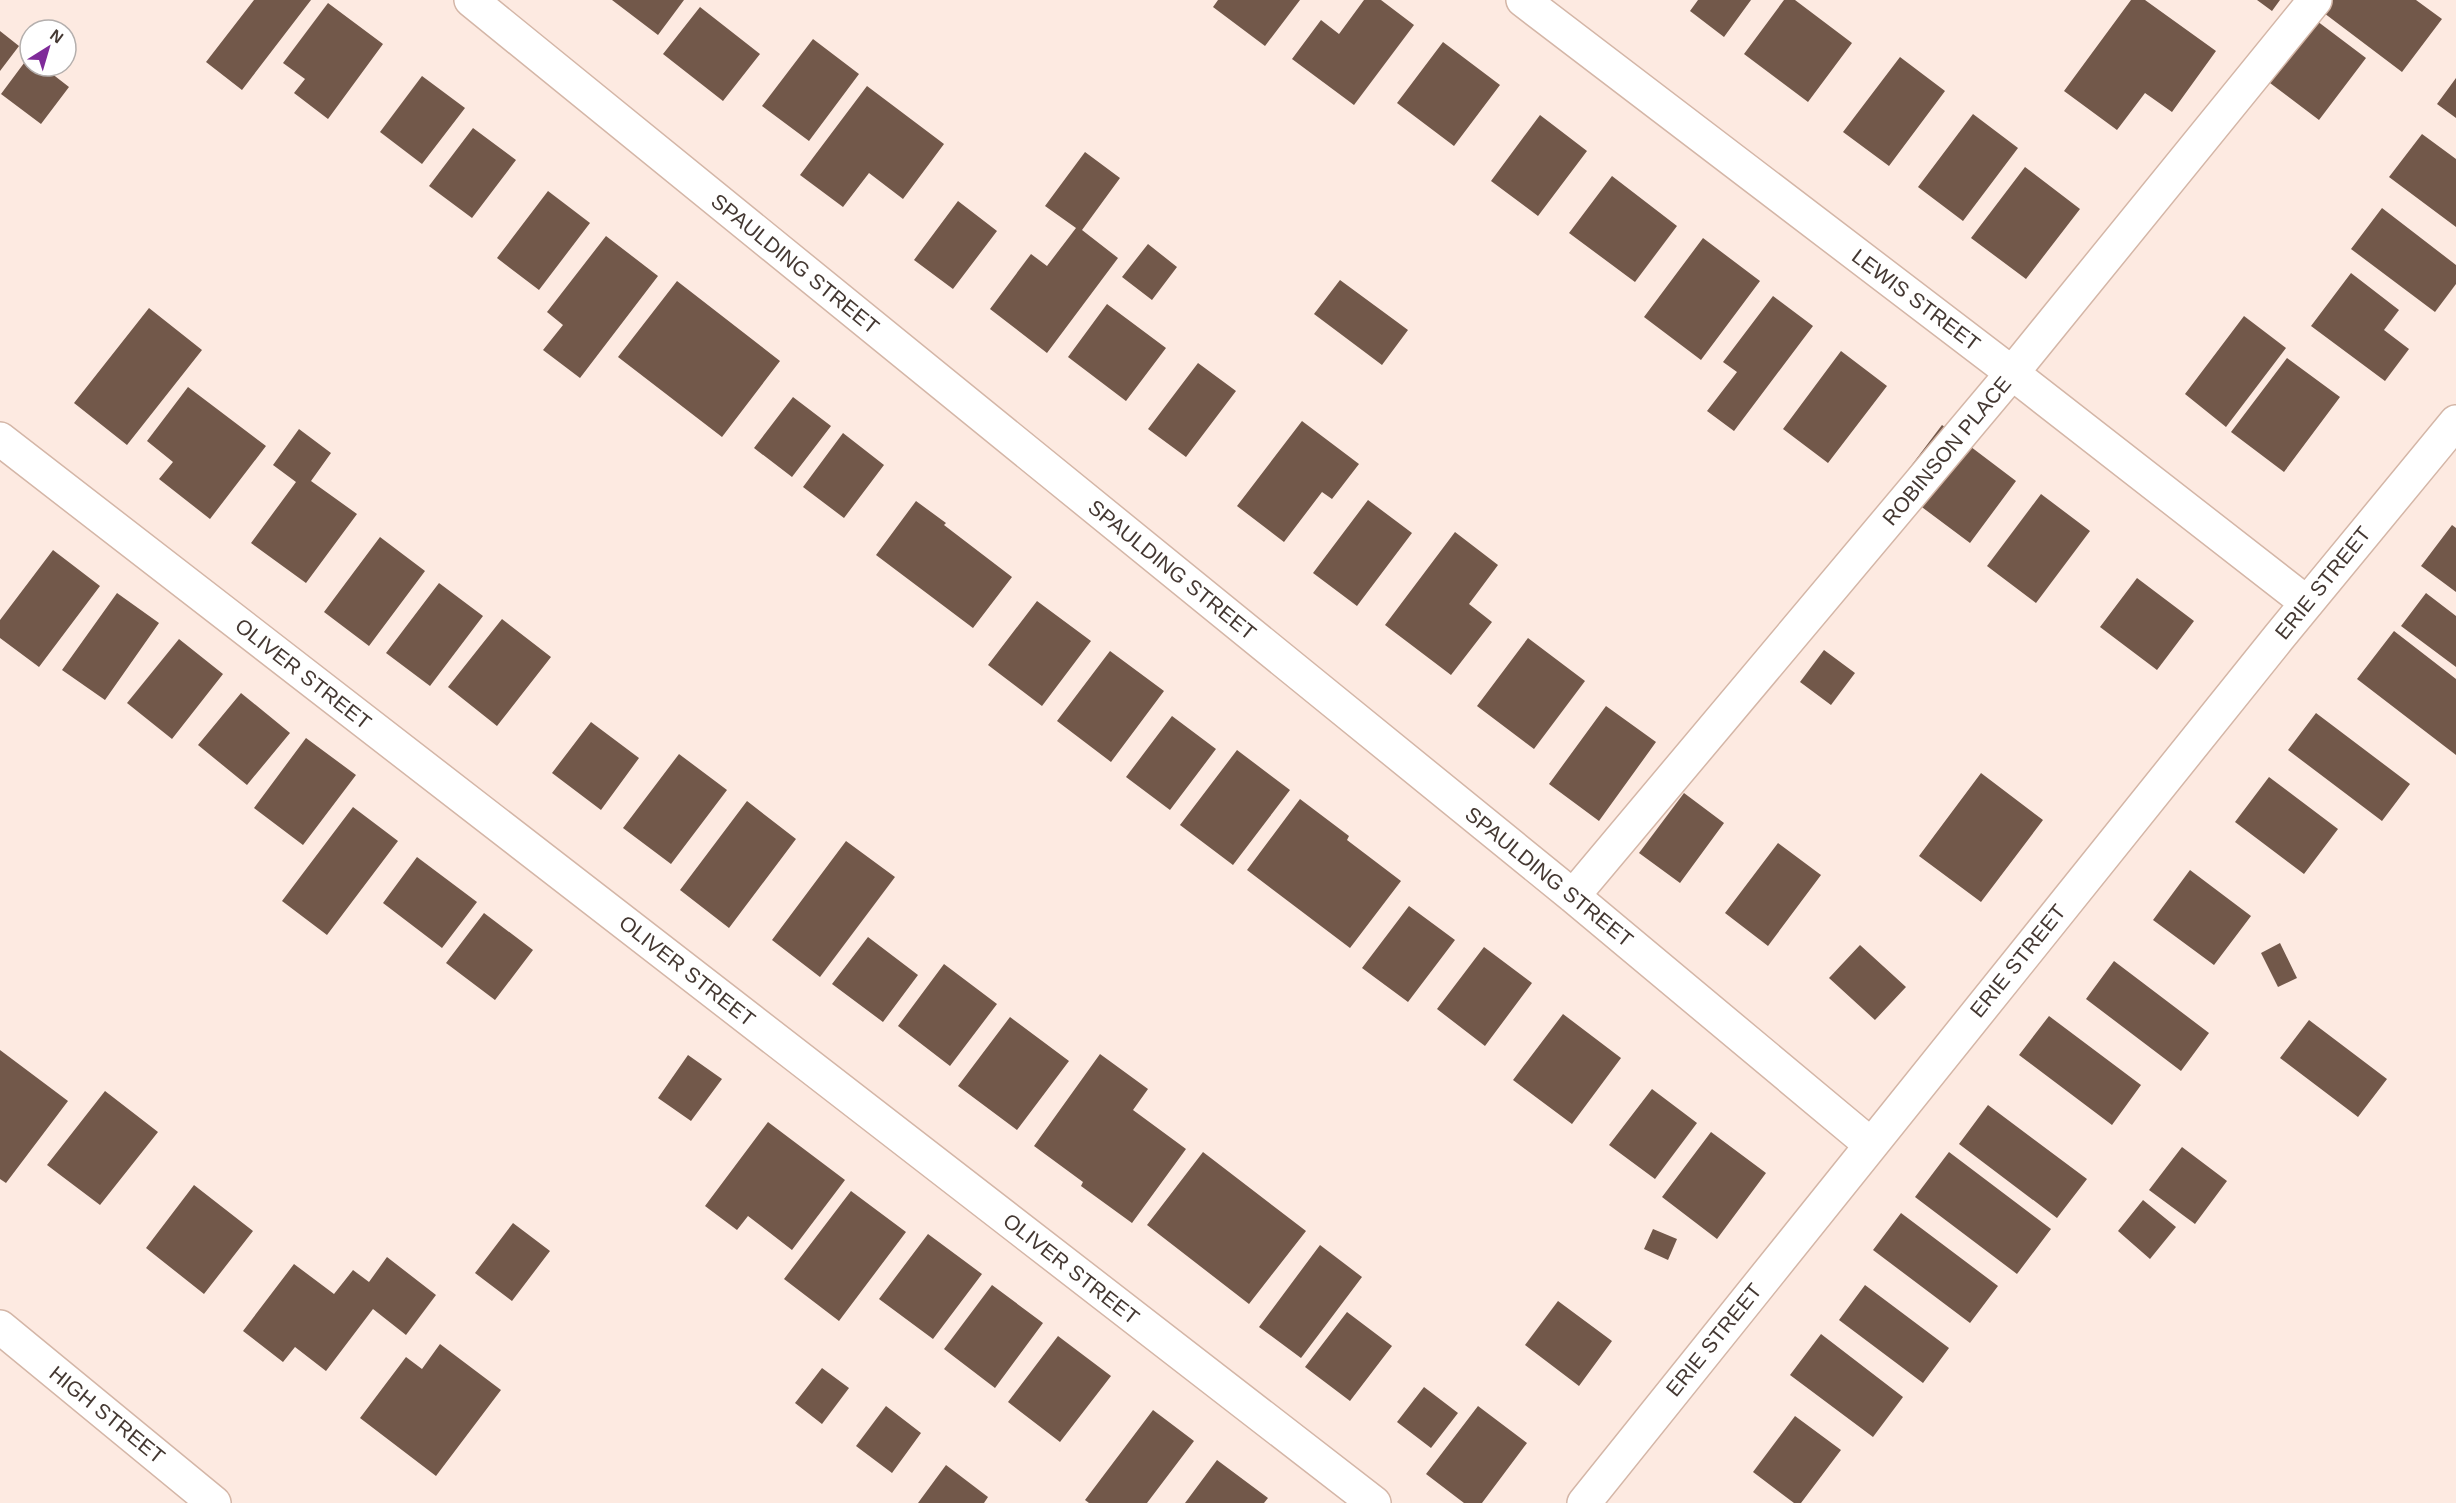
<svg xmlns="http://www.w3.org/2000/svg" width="2456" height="1503" font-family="Arial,sans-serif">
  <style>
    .building { fill: #72584a }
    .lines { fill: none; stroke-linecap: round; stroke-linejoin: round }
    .minor-casing { stroke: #d4b6a7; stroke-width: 36 }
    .secondary-casing { stroke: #d4b6a7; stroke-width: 36 }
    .minor { stroke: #fff; stroke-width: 33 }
    .secondary { stroke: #fff; stroke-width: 33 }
    .labels { text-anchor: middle; stroke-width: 6; stroke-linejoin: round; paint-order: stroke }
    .street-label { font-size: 21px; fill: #443832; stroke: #fff }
  </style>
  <rect width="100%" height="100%" fill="#fdeae1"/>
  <path class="building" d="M254 0H311L242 90 206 62Z
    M612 0H684L658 35Z
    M1218 0H1300L1265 46 1213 7Z
    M1364 0H1381L1414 25 1354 105 1292 59 1321 20 1339 34Z
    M1698 0H1751L1724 37 1690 11Z
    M1784 0H1795L1852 43 1808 102 1744 54Z
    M2131 0H2145L2216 51 2172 112 2145 93 2117 130 2064 91Z
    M2257 0H2280L2272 11Z
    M2328 0H2416L2442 19 2402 72 2320 10Z
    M328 3 383 44 328 119 294 93 305 79 283 63Z
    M700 7 760 54 723 101 663 54Z
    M2313 18 2366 58 2319 120 2266 80Z
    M0 31 19 46 0 71Z
    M813 39 859 74 809 141 762 106Z
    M1443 42 1500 85 1454 146 1397 103Z
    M30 55V66H42L69 87 41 124 1 94Z
    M1900 57 1945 91 1889 166 1843 132Z
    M422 76 465 108 422 164 380 132Z
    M2456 78V118L2437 104Z
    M867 86 944 144 903 199 869 173 843 207 800 175Z
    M1973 114 2018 148 1963 221 1918 187Z
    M1540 115 1587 151 1538 216 1491 181Z
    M473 128 516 160 472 218 429 186Z
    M2422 134 2456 159V227L2389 177Z
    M1085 152 1120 178 1082 230 1118 258 1047 353 990 309 1031 254 1047 266 1076 228 1045 206Z
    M2025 167 2080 209 2026 279 1971 238Z
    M1612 176 1677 226 1635 282 1569 233Z
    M548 191 590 223 539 290 497 258Z
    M958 201 997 231 953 289 914 260Z
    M2382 208 2456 265V284L2435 312 2351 249Z
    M606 236 658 276 580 378 543 350 563 325 547 312Z
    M1703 238 1760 281 1701 360 1644 317Z
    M1148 244 1177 267 1152 300 1122 277Z
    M2351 273 2399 310 2384 330 2409 349 2385 381 2311 326Z
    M1340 280 1408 330 1382 365 1314 314Z
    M677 281 780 361 722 437 618 357Z
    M1773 296 1813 326 1734 431 1707 411 1737 372 1723 362Z
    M1107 304 1166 348 1126 401 1068 357Z
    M149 308 202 350 127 445 74 403Z
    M2244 316 2286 348 2226 427 2185 394Z
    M1841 351 1887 386 1828 463 1783 429Z
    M2287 358 2340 397 2284 472 2231 432Z
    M1198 363 1236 391 1186 457 1148 429Z
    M188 387 266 446 210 519 159 479 173 462 147 441Z
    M793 397 831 426 792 477 754 448Z
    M1302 421 1359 464 1332 499 1322 492 1284 542 1237 506Z
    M1942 425 2016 481 1970 543 1895 487Z
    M299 429 331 453 311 481 357 514 306 583 251 543 296 482 273 465Z
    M843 433 884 465 844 518 803 487Z
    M2041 494 2090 531 2036 603 1987 566Z
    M1368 500 1412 533 1357 606 1313 573Z
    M916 501 946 523 944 525 1012 577 973 628 876 555Z
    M2452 525 2456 528V592L2421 566Z
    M1455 532 1498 565 1469 604 1492 622 1451 675 1385 625Z
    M380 537 425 571 369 646 324 612Z
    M53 550 100 586 39 667 0 638V620Z
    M2137 578 2194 621 2157 670 2100 627Z
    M439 583 483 616 430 686 386 653Z
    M117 593 159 623 105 700 62 670Z
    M2426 593 2456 616V667L2401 626Z
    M1037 601 1091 641 1042 706 988 665Z
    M502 619 551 657 497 726 448 687Z
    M2394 631 2456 679V755L2357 679Z
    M1528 638 1585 681 1534 749 1477 706Z
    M179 639 223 674 172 739 127 703Z
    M1824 650 1855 673 1831 705 1800 682Z
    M1110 651 1164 691 1111 762 1057 721Z
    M241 693 290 733 247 785 198 745Z
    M1606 706 1656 742 1599 821 1549 784Z
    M2316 713 2410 784 2382 821 2288 750Z
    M1172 716 1216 749 1170 810 1126 777Z
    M591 722 639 758 601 810 552 773Z
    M306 738 356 775 303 845 254 808Z
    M1237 750 1290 790 1233 865 1180 825Z
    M679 754 727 790 671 864 623 828Z
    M1981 773 2043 820 1981 902 1919 856Z
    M2269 777 2338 829 2304 874 2235 822Z
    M1684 793 1724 823 1680 883 1639 853Z
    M1300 799 1349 836 1347 840 1401 881 1350 948 1247 870Z
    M747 801 796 839 729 928 680 890Z
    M353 807 398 841 327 935 282 901Z
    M846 841 895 877 820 977 772 940Z
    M1778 843 1821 875 1768 946 1725 913Z
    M417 857 477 902 442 948 383 903Z
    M2190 870 2251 916 2214 965 2153 920Z
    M1409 906 1455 940 1408 1002 1362 968Z
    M484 913 533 950 495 1000 446 963Z
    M868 937 918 975 883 1022 832 984Z
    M2280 943 2297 978 2278 987 2261 953Z
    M1860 945 1906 987 1875 1020 1829 978Z
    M1484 947 1532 983 1485 1046 1437 1009Z
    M2114 961 2209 1033 2181 1071 2086 999Z
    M944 964 997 1004 950 1066 898 1026Z
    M1563 1014 1621 1058 1572 1124 1513 1080Z
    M2049 1016 2141 1085 2112 1125 2019 1055Z
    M1010 1017 1069 1061 1017 1130 958 1086Z
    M2309 1020 2387 1079 2358 1117 2280 1058Z
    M0 1050 68 1101 6 1183 0 1179Z
    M1100 1054 1148 1089 1133 1110 1186 1149 1132 1223 1081 1186 1083 1182 1034 1146Z
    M688 1055 722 1079 691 1121 658 1098Z
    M1652 1089 1697 1123 1655 1179 1609 1145Z
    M105 1091 158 1132 100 1205 47 1165Z
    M1988 1105 2087 1179 2057 1218 1959 1144Z
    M768 1122 845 1180 792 1250 748 1216 737 1230 705 1206Z
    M1711 1132 1766 1173 1717 1239 1662 1197Z
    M2182 1147 2227 1181 2195 1224 2149 1190Z
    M1203 1152 1306 1231 1249 1304 1147 1225Z
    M1949 1152 2051 1229 2017 1274 1915 1197Z
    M194 1185 253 1231 204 1294 146 1248Z
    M851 1191 906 1232 839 1321 784 1279Z
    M2143 1200 2176 1227 2150 1259 2118 1231Z
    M1901 1213 1998 1286 1970 1323 1873 1250Z
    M513 1223 550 1251 512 1301 475 1273Z
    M1653 1229 1677 1239 1668 1260 1644 1249Z
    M928 1234 982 1274 933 1339 879 1299Z
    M1320 1245 1362 1277 1301 1358 1259 1327Z
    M387 1257 436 1295 406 1335 373 1309 326 1371 295 1347 283 1362 243 1331 294 1264 334 1294 353 1270 369 1282Z
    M992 1285 1043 1323 995 1388 944 1349Z
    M1865 1285 1949 1348 1923 1383 1839 1320Z
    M1558 1301 1612 1341 1579 1386 1525 1345Z
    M1347 1312 1392 1346 1350 1401 1305 1367Z
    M1821 1334 1903 1397 1873 1437 1790 1375Z
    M1058 1336 1111 1376 1060 1442 1008 1402Z
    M440 1344 501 1390 436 1476 360 1418 406 1357 422 1369Z
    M822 1368 849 1388 822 1424 795 1403Z
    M1424 1387 1458 1413 1431 1448 1397 1422Z
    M886 1406 921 1433 892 1473 856 1446Z
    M1478 1406 1527 1443 1482 1503H1464L1426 1474Z
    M1153 1410 1194 1441 1147 1503H1089L1085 1500Z
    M1795 1416 1841 1450 1801 1503H1794L1753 1472Z
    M1217 1460 1268 1498 1264 1503H1185Z
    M946 1465 988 1497 984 1503H918Z"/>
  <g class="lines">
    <defs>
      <path id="minor" d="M471 0 1573 896 1870 1144
        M1523 0 2012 373 2307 603
        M0 439 1374 1503
        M1573 896 2012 373 2315 0
        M1584 1503 2279 637 2456 422"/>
      <path id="secondary" d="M0 1327 214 1503"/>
    </defs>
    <use href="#minor" class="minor-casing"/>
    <use href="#secondary" class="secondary-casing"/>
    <use href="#minor" class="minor"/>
    <use href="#secondary" class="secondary"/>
  </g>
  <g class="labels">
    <g class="street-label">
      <text transform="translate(795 264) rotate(39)" y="7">SPAULDING STREET</text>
      <text transform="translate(1916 300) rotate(37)" y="7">LEWIS STREET</text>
      <text transform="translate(1947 451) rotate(-50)" y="7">ROBINSON PLACE</text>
      <text transform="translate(1172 570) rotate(39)" y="7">SPAULDING STREET</text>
      <text transform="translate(2323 583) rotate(-51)" y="7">ERIE STREET</text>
      <text transform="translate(303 674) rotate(38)" y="7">OLIVER STREET</text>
      <text transform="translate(1549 877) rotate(39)" y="7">SPAULDING STREET</text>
      <text transform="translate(2018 961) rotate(-51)" y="7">ERIE STREET</text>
      <text transform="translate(687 971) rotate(38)" y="7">OLIVER STREET</text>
      <text transform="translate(1071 1269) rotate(38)" y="7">OLIVER STREET</text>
      <text transform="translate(1714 1340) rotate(-51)" y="7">ERIE STREET</text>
      <text transform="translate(107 1415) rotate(39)" y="7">HIGH STREET</text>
    </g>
  </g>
  <g transform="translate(48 48) rotate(37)"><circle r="28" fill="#ffffff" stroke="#b4afad" stroke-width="1.5"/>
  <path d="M0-4.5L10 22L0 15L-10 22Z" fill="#7f2b99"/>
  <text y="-9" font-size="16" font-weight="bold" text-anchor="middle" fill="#443832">N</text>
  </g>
</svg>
